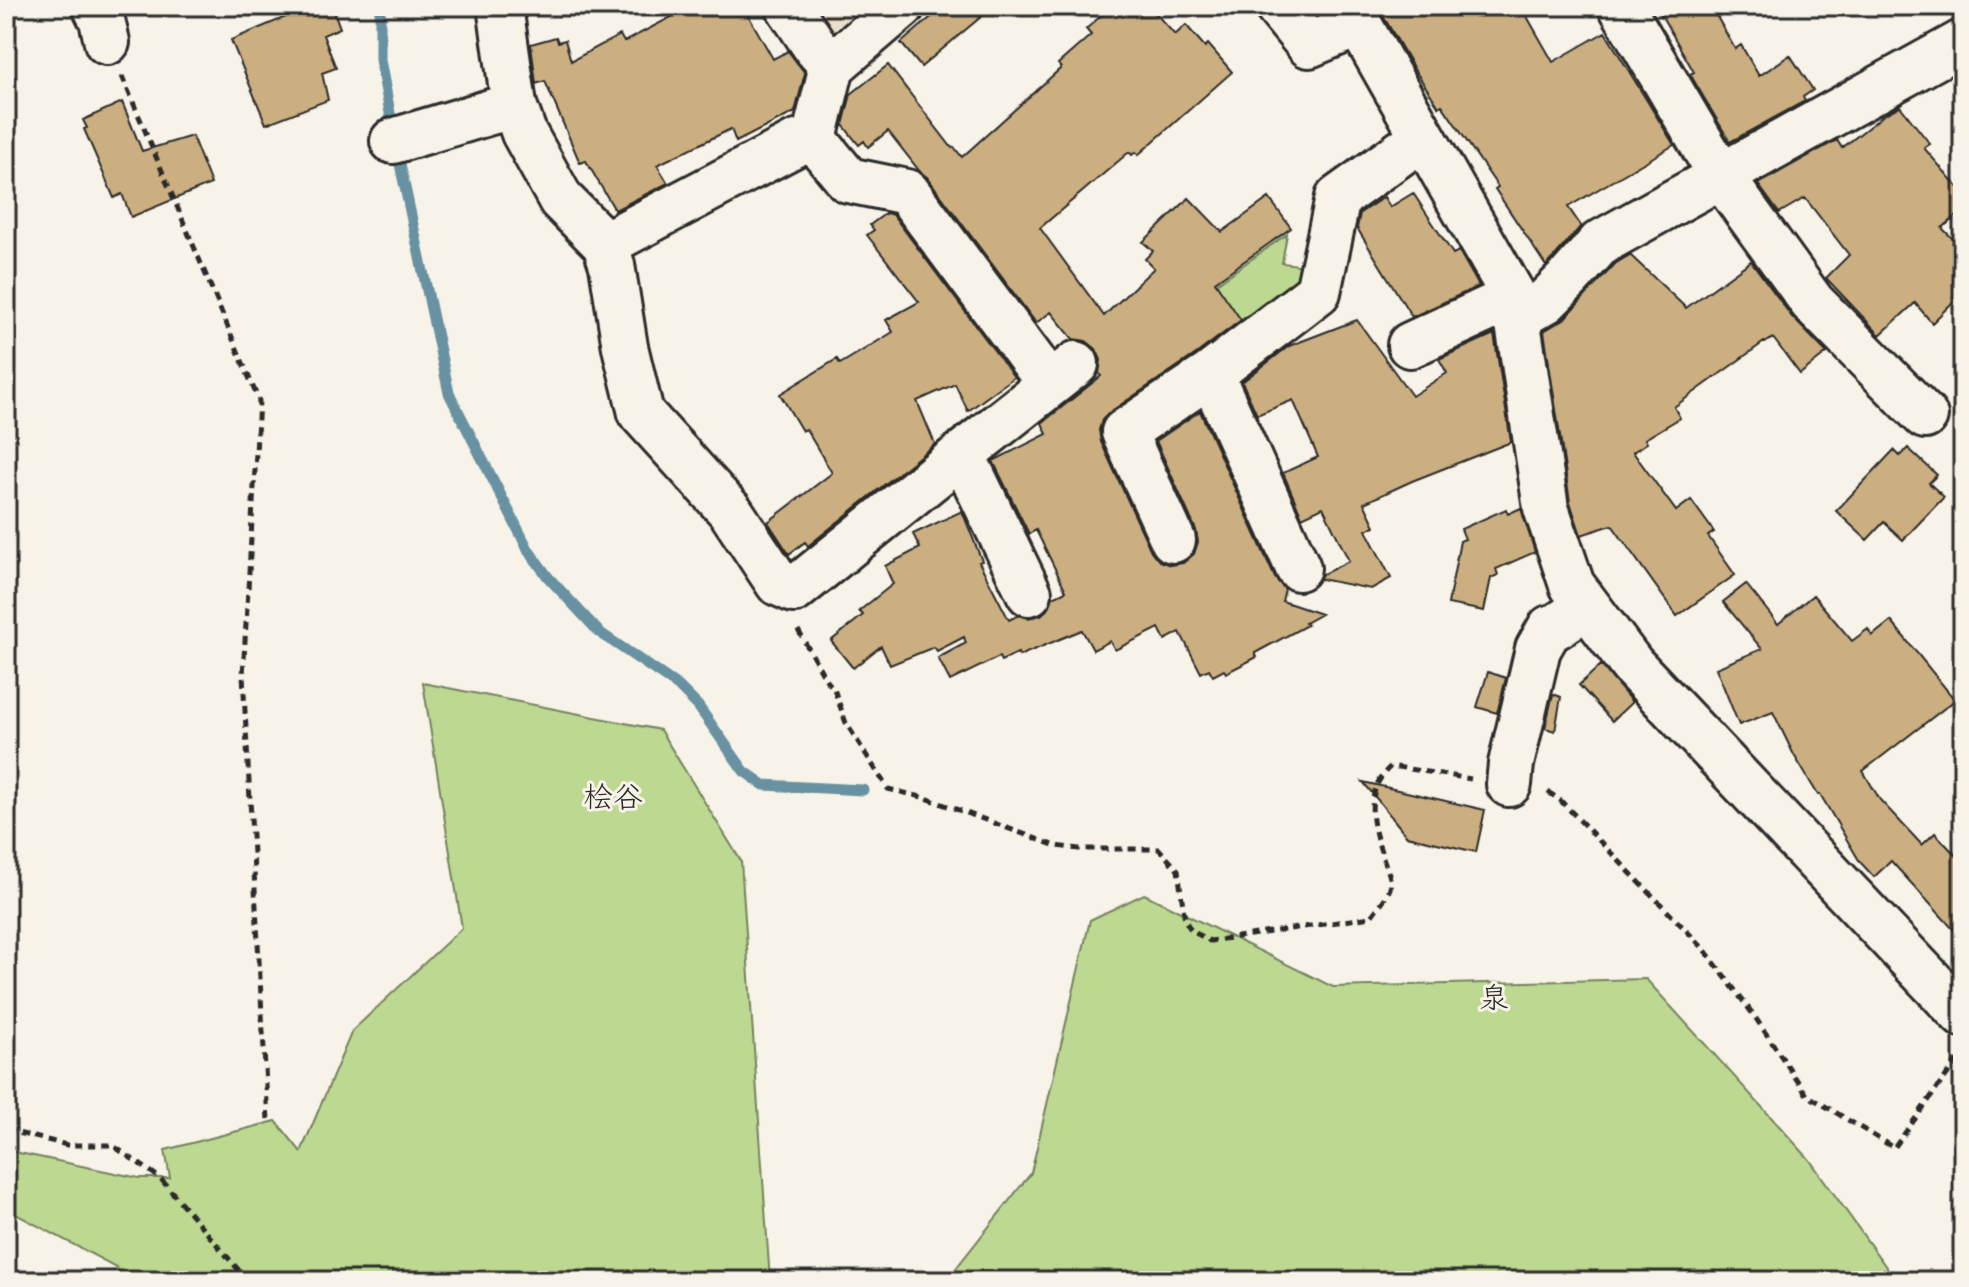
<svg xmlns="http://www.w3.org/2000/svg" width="1969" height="1287" font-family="Itim,'Klee One',sans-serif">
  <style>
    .built { fill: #eadfc9 }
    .green { fill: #bdd991; stroke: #74825e; stroke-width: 2 }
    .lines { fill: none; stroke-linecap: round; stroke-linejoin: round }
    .stream { stroke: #6791a1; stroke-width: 11 }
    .building { fill: #ccaf81; stroke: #2b2b2b; stroke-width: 2 }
    .minor-casing { stroke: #2b2b2b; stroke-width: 50 }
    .path { stroke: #2b2b2b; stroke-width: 5; stroke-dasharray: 8 6; stroke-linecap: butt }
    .minor { stroke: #f7f3e8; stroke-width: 44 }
    .labels { text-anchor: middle; stroke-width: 6; stroke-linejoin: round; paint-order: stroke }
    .neighbourhood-label { font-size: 30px; fill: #2b2b2b; stroke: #f7f3e8 }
  </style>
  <rect width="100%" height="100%" fill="#f7f3e8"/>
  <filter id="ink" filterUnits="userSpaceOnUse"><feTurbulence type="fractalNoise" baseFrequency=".0125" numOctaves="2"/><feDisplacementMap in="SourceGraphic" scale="16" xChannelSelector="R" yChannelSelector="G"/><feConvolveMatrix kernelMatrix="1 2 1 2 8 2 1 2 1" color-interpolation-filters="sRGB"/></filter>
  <g filter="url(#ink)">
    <path class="built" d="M798 6H881L838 44Z"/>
    <path class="green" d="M1287 234 1282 263 1298 265 1308 278 1247 329 1215 285Z
      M423 683 660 730 741 861 770 1281H124L116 1267 6 1209V1149L10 1151 139 1178H170L165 1150 276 1121 301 1152 352 1031 462 928Z
      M1144 894 1333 987 1646 979 1809 1159 1896 1281H946L1031 1173 1090 920Z"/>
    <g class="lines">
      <path class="stream" d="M380 6V60L394 134
        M397 150 449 393 529 551 548 577 599 632 678 686 698 706 744 771 764 785 863 790"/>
    </g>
    <path class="building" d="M312 6H332L340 28 323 35 336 68 322 73 328 100 266 124 231 40Z
      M692 6H743L773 59 788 51 805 73 795 112 736 142 731 129 657 165 668 183 615 210 586 161 580 163 545 81 536 84 531 44 556 37 558 42 565 40 571 61 620 35 624 42Z
      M944 6H994L921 67 901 43Z
      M1112 6H1149L1175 35 1186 25 1205 47 1208 44 1232 72 1138 155 1136 152 1132 155 1129 152 1040 228 1104 316 1154 268 1145 259 1153 251 1143 242 1189 198 1222 232 1269 198 1291 228 1215 282 1241 320 1196 354 1110 412 1102 420 1099 430 1101 442 1151 551 1159 561 1171 565 1183 563 1194 554 1198 542 1196 530 1156 441 1200 411 1275 578 1285 589 1282 601 1321 614 1305 623 1307 625 1255 653 1257 657 1226 673 1224 670 1213 676 1209 669 1201 673 1180 632 1165 640 1159 628 1115 650 1110 641 1093 650 1082 630 1019 656 1018 653 1001 661 999 657 950 681 938 658 966 643 964 637 937 651 934 647 890 665 881 646 853 668 831 641 863 615 859 611 893 584 885 566 920 548 913 534 962 511 982 561 979 562 1009 620 1019 615 1028 618 1041 615 1049 608 1053 597 1066 591 1036 530 1029 534 993 461 1047 434 1042 423 1101 376 1099 373 1101 360 1096 349 1086 341 1073 339 1051 312 1036 323 927 177 921 173 888 131 868 147 864 141 859 145 843 125 851 94 888 65 952 148 954 147 962 157 1061 68 1058 64 1091 35 1086 29Z
      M1380 6H1521L1553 62 1605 32 1674 145 1568 207 1581 226 1546 266 1495 189 1498 187 1442 105 1439 107 1414 69 1382 14Z
      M1656 6H1711L1735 49 1741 45 1759 76 1790 55 1813 90 1803 97 1805 101 1730 142 1690 74 1694 72Z
      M122 102 142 151 192 136 211 184 131 217 122 194 114 198 84 129 87 128 83 120Z
      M1900 106 1930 144 1924 148 1963 193V211L1942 228 1963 249V292L1932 323 1915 303 1880 335 1826 278 1849 255 1805 198 1779 213 1758 184 1837 140 1842 148 1885 114Z
      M1413 193 1453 254 1459 251 1479 286 1412 317 1357 228 1360 213 1384 197 1390 207Z
      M886 213 893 215 1014 377 968 411 955 384 917 401 935 444 808 546 805 542 789 554 768 522 832 473 806 429 802 431 780 394 837 359 840 364 893 332 886 320 919 302 867 235 874 230 870 225Z
      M1630 255 1686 308 1751 261 1792 317 1827 353 1800 374 1773 338 1765 343 1764 342 1674 407 1680 418 1645 439 1647 443 1633 452 1676 511 1691 500 1714 532 1708 536 1735 575 1677 616 1612 525 1581 535 1570 502 1544 331 1564 319 1616 263Z
      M1357 320 1412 396 1447 373 1439 359 1494 334 1511 442 1412 481 1364 503 1375 526 1366 530 1391 578 1371 589 1320 579 1321 575 1349 561 1323 507 1302 517 1283 473 1318 457 1293 400 1257 415 1242 382 1289 346Z
      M1908 448 1937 475 1929 483 1944 497 1903 540 1884 522 1867 540 1836 511 1894 450 1900 456Z
      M1521 508 1535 552 1496 569 1498 575 1491 578 1484 611 1448 604 1460 541 1465 539 1461 529 1506 509 1508 514Z
      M1746 584 1778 624 1813 595 1852 641 1868 629 1872 636 1891 621 1955 700 1863 771 1880 800 1922 845 1935 833 1963 863V940L1891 861 1874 877 1860 862 1820 794 1818 795 1794 755 1773 712 1739 725 1716 668 1762 649 1723 602Z
      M1601 665 1632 702 1612 721 1579 685Z
      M1488 672 1506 678 1497 713 1477 707Z
      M1553 694 1561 697 1555 731 1545 728Z
      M1363 782 1485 810 1476 852 1407 836Z"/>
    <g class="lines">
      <defs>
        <path id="minor" d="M95 6 102 20 107 42
          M500 6 514 105 524 133 561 200 605 244 612 265 625 347 641 413 731 512 778 583 794 590 962 454 1076 364
          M788 6 816 48 832 66 814 139 848 180 907 192 1050 384
          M1277 6 1309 45 1359 24
          M1354 6 1359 24 1514 297 1546 508 1572 585 1632 665 1963 1015
          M1621 6 1721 176 1812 302 1925 416
          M832 66 902 6
          M393 141 514 105
          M605 244 797 143 814 139
          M1518 317 1546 301 1569 278 1600 243 1963 42
          M1410 345 1514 297
          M962 454 1029 593
          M1173 540 1124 432 1211 374
          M1298 568 1211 374 1318 292 1338 198 1423 137
          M1509 784 1511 764 1538 649 1550 628 1557 626 1587 606"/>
      </defs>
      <use href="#minor" class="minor-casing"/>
      <path class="path" d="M122 76 259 401 243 675 268 1121
        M798 630 827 681 834 689 846 723 888 789 926 798 1056 846 1079 849H1159L1178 870 1185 921 1192 931 1210 941 1371 917C1376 909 1385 900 1389 891 1393 883 1389 874 1386 866 1374 832 1360 794 1391 766L1471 779
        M1548 792 1560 800 1705 950 1755 1017 1807 1095 1894 1148 1962 1054
        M6 1130 67 1145H112L160 1178 248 1281"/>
      <use href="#minor" class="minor"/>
    </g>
  </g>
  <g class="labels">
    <g class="neighbourhood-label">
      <text x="613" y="807">桧谷</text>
      <text x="1494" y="1008">泉</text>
    </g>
  </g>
  <rect width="1969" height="1287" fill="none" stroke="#f7f3e8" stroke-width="32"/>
  <rect x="16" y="16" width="1937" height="1255" fill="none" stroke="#2b2b2b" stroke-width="3" filter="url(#ink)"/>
</svg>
